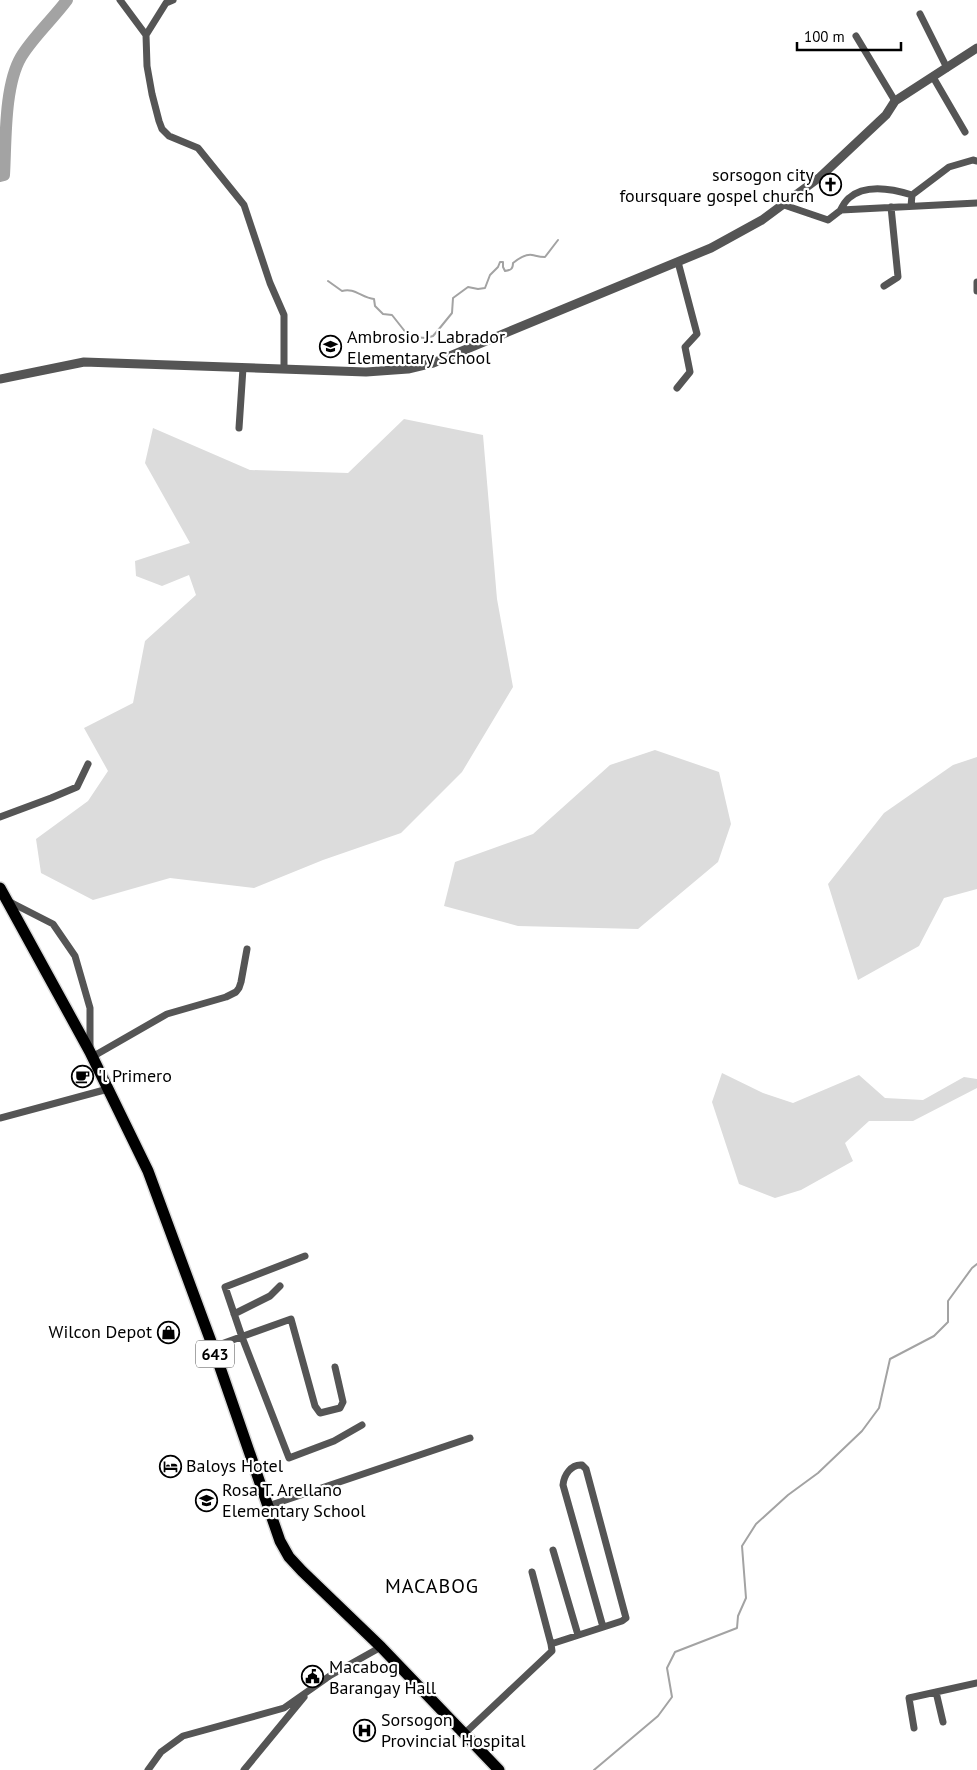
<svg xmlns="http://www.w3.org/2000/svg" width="977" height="1770" font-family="'PT Sans',sans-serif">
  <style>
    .green { fill: #dcdcdc }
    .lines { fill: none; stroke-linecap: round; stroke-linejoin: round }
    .stream { stroke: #a3a3a3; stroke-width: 2 }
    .river { stroke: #a3a3a3; stroke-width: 12 }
    .trunk-casing { stroke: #dbdbdb; stroke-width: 14 }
    .minor { stroke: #555; stroke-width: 7 }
    .tertiary { stroke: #555; stroke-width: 9 }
    .trunk { stroke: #000; stroke-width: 11 }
    .labels { text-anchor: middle; stroke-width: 4.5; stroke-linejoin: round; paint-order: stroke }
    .shield { fill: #fff; stroke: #4c4c4c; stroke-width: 1 }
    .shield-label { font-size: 16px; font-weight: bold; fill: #000 }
    .poi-label { font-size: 18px; fill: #000; stroke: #fff; text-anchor: start }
    .quarter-label { font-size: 20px; letter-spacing: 1px; fill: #000; stroke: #fff }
  </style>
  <rect width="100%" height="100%" fill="#fff"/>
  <path class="green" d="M404 419 483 435 497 599 513 687 462 772 401 833 323 860 254 888 170 878 93 900 41 873 36 839 88 801 108 771 84 728 133 703 145 641 196 595 189 575 162 586 136 576 135 561 190 543 145 463 153 428 250 470 348 473Z
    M655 750 719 772 731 824 718 862 638 929 518 926 444 906 455 862 533 834 610 765Z
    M977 757V889L944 898 919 946 858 980 828 884 884 813 953 765Z
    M722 1073 763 1093 793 1103 859 1075 885 1098 923 1100 964 1077 977 1079V1088L913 1121H869L845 1143 853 1161 801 1190 775 1198 739 1184 712 1102Z"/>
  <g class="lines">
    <path class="stream" d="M328 281 342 291C354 287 362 298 374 299L375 306 383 314 392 315 407 334 413 337 426 338 433 336 439 329 452 313 453 298 468 287 478 289 485 288 490 275 498 267 500 262H503V267L505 271C511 270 513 269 513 263 518 259 526 254 532 255 537 256 539 257 545 257L558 240
      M594 1770 658 1716 672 1697 667 1668 675 1652 737 1628 738 1616 746 1598 742 1546 756 1524 788 1495 818 1473 862 1431 879 1408 890 1359 934 1336 948 1322V1301L972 1268 977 1264"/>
    <path class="river" d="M0 176 4 175C6 142 4 86 21 57 33 37 53 19 67 0"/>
    <defs>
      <path id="trunk" d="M0 888 90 1052 148 1171 213 1347 280 1541 289 1557 302 1571 381 1647 499 1770"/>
    </defs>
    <use href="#trunk" class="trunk-casing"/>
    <path class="minor" d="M120 0 146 35
      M173 0 166 3 146 35 147 66 152 94 159 121 162 129 169 136 198 148 244 205 270 283 284 315V369
      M920 14 947 68
      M856 36 895 101
      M933 77 965 132
      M784 205 828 220 841 210 977 203
      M911 206 912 195 949 167 973 160 977 161
      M840 211C842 207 845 201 849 198 866 183 893 189 912 195
      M977 282V291
      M884 286 898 277 891 207
      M677 388 690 372 685 347 697 334 678 262
      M239 428 243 368
      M0 817 51 798 77 787 88 764
      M8 901 53 924 75 956 90 1008V1049
      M92 1057 167 1014 226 997 236 992 239 988 241 982 247 949
      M0 1118 108 1089
      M305 1256 225 1287 242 1337 289 1458 334 1441 362 1425
      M234 1314 270 1296 280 1286
      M213 1347 291 1319 315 1406 320 1413 340 1408 343 1402 335 1367
      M268 1506 470 1438
      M553 1550 578 1635
      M532 1572 551 1644
      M936 1692 943 1722
      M914 1728 909 1698 977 1683
      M464 1734 552 1651 551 1644 622 1621 626 1618 586 1469 582 1465C571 1464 564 1475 563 1485L603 1627
      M148 1770 161 1752 183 1736 284 1708 331 1675 381 1647
      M244 1770 304 1697"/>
    <path class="tertiary" d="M0 379 84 362 366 372 408 369 433 363 711 248 762 220 820 177 886 115 895 101 977 48"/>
    <use href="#trunk" class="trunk"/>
  </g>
  <defs>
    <symbol id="church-ring" viewBox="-11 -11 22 22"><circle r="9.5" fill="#fff" stroke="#000" stroke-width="1.5"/><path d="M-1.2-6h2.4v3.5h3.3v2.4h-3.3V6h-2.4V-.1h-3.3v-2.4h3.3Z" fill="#000"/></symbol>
    <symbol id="school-ring" viewBox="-11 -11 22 22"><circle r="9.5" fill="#fff" stroke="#000" stroke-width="1.5"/><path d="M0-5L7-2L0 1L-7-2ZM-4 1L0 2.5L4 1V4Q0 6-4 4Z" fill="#000"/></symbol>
    <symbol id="cafe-ring" viewBox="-11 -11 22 22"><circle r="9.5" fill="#fff" stroke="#000" stroke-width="1.5"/><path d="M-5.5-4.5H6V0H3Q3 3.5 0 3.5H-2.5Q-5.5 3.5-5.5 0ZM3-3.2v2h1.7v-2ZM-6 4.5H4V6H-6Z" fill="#000"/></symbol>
    <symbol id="shop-ring" viewBox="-11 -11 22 22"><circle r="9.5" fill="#fff" stroke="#000" stroke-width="1.5"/><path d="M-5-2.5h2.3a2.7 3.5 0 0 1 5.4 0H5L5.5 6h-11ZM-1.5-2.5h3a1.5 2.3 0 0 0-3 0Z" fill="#000"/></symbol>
    <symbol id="hotel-ring" viewBox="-11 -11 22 22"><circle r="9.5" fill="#fff" stroke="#000" stroke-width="1.5"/><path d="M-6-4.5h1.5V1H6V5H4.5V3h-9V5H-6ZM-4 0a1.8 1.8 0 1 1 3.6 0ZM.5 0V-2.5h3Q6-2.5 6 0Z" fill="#000"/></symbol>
    <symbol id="civic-ring" viewBox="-11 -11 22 22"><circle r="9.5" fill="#fff" stroke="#000" stroke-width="1.5"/><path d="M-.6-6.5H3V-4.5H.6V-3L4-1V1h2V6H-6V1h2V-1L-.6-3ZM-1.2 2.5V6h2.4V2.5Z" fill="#000"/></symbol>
    <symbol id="hospital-ring" viewBox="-11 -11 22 22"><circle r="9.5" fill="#fff" stroke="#000" stroke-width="1.5"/><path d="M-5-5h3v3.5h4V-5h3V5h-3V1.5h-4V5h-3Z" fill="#000"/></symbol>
  </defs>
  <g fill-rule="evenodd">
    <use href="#church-ring" x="818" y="172" width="25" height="25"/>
    <use href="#school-ring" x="318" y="334" width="25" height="25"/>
    <use href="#cafe-ring" x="70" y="1064" width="25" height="25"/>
    <use href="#shop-ring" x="156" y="1320" width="25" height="25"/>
    <use href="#hotel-ring" x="158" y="1454" width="25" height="25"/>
    <use href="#school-ring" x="194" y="1488" width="25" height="25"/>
    <use href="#civic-ring" x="300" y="1664" width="25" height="25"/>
    <use href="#hospital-ring" x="352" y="1718" width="25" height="25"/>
  </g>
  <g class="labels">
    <rect class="shield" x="196" y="1340.5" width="38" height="27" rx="4"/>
    <g class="shield-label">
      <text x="215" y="1360">643</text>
    </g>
    <g class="poi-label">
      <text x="814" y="181" text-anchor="end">sorsogon city<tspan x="814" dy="21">foursquare gospel church</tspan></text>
      <text x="347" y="343">Ambrosio J. Labrador<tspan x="347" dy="21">Elementary School</tspan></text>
      <text x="98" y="1082">'l Primero</text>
      <text x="152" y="1338" text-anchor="end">Wilcon Depot</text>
      <text x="186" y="1472">Baloys Hotel</text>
      <text x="222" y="1496">Rosa T. Arellano<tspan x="222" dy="21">Elementary School</tspan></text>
      <text x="329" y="1673">Macabog<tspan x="329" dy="21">Barangay Hall</tspan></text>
      <text x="381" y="1726">Sorsogon<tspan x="381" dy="21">Provincial Hospital</tspan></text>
    </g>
    <g class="quarter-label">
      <text x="432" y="1593">MACABOG</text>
    </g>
  </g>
  <path d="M797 42v8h104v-8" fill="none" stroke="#000000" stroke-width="2.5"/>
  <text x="804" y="42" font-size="15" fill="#000000" stroke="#ffffff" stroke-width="4" paint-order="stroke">100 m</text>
</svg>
